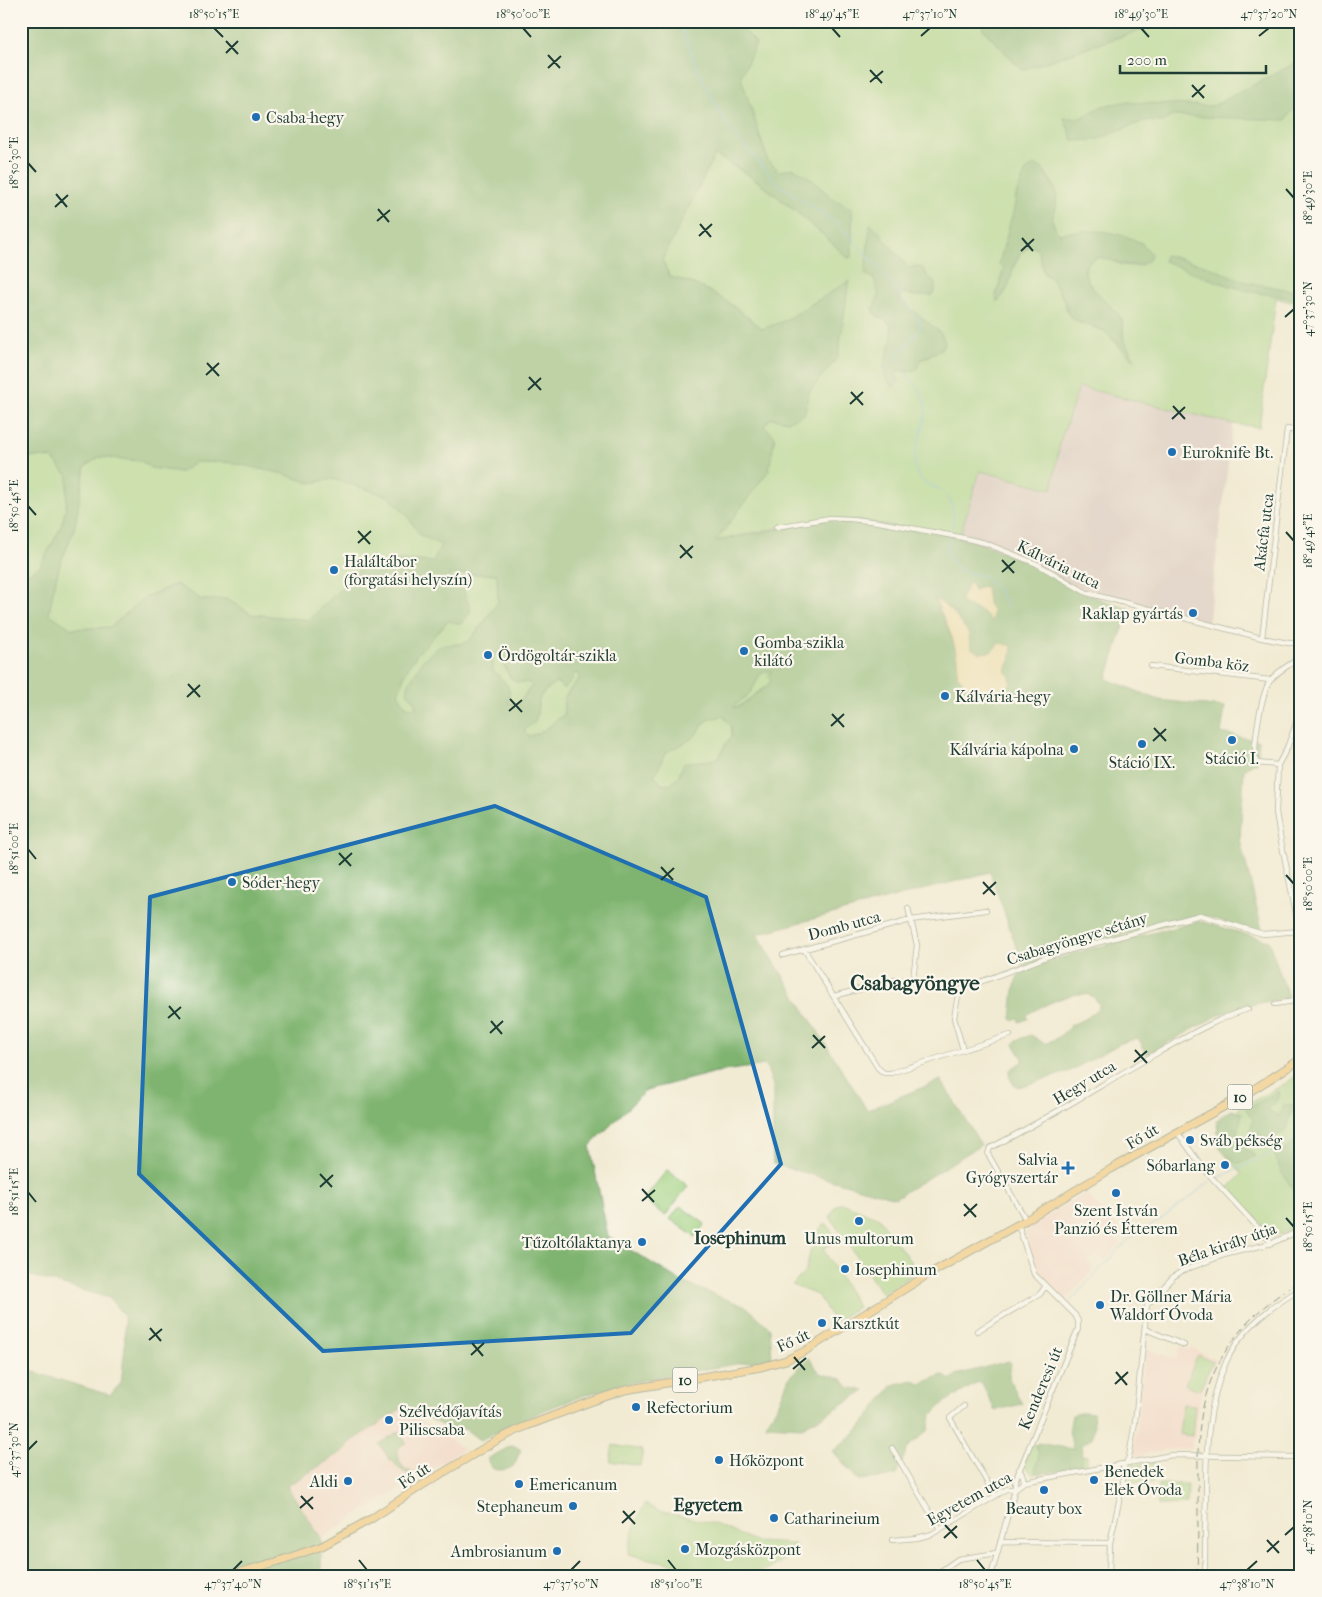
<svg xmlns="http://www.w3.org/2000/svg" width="1322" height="1597" font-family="'IM FELL French Canon',serif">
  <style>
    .built { fill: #f7d1c8 }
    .industrial { fill: #d2bfc0 }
    .green { fill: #9fd282; stroke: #5f885b; fill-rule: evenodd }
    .forest { fill: #7fb470; stroke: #4f7852; fill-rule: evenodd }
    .sand { fill: #eeda9e; stroke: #868c69 }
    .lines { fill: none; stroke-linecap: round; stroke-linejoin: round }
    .stream { stroke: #6eb3e4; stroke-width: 1 }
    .minor-casing { stroke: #697a6c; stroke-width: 6 }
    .primary-casing { stroke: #697a6c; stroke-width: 9 }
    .minor { stroke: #fff; stroke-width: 4.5 }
    .primary { stroke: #f5c16b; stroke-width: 7 }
    .rail { stroke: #1f3d34; stroke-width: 1; stroke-dasharray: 8 4; stroke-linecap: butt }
    .marked { fill: none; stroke: #1f6fb2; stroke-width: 4; stroke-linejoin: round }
    .ticks { fill: none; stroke: #1f3d34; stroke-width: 2 }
    .poi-dot { fill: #1f6fb2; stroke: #fbf7ec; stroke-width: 2 }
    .labels { text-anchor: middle; stroke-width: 4.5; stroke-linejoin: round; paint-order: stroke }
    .shield { fill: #fbf7ec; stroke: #61756b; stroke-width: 1 }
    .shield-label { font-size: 15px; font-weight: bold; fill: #1f3d34 }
    .poi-label { font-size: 16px; fill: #1f3d34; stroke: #fbf7ec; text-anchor: start }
    .street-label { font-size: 16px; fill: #1f3d34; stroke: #fbf7ec }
    .neighbourhood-label { font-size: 18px; font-weight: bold; fill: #1f3d34; stroke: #fbf7ec }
    .district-label { font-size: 21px; font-weight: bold; fill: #1f3d34; stroke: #fbf7ec }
    .neatline { fill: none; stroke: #1f3d34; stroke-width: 2 }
    .ticks-label { font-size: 12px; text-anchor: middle; fill: #1f3d34 }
  </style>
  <rect width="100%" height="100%" fill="#fbf7ec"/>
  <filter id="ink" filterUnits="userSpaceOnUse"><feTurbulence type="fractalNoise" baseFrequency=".02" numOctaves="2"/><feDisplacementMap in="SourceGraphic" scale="10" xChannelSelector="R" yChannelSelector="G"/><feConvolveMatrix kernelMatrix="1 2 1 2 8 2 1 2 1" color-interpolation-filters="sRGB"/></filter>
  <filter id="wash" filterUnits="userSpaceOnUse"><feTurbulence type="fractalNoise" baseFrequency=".0096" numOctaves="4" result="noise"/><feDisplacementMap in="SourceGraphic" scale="20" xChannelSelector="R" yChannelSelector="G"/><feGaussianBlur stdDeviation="1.12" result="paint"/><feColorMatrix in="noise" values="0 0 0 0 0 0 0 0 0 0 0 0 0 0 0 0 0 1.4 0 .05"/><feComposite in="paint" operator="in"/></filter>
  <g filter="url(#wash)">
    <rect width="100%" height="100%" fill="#f2ebd4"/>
    <path class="built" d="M1085 1193 1119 1229 1112 1234 1121 1244 1104 1262 1097 1254 1088 1261 1094 1269 1066 1300 1044 1281 1036 1268 1026 1235 1028 1228Z
      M1181 1346 1190 1350 1191 1347 1216 1360 1207 1375 1202 1391 1196 1421 1195 1437 1192 1441V1448L1163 1450 1132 1457 1136 1430 1138 1429 1137 1424 1146 1349 1176 1359Z
      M402 1408 464 1449 321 1538 287 1486 344 1451 351 1442Z"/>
    <path class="industrial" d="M1079 387 1233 424 1208 624 1169 612 1104 597 1096 598 959 538 980 471 1052 489 1060 442Z"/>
    <path class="green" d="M736 21H982L983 29 1022 70 1149 27 1148 21H1301V305L1276 298 1259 427 1233 424 1079 387 1060 442 1052 489 980 471 959 538 776 528 715 541 769 470 764 426 771 418 788 421 804 414 809 392 837 357 848 282 784 321 762 329C732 304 709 286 670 277L662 260 715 155 755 179 821 232 848 258 852 256V209L832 198 809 177 779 171 768 161 740 77 756 43ZM1042 168C1057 188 1060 195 1052 219L1056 231 1060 234C1090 228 1113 232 1142 243L1141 266C1135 266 1128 266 1122 265 1114 263 1107 257 1100 257 1095 257 1089 260 1087 264 1076 284 1117 307 1122 321 1125 329 1123 339 1120 347L1105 331 1075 321 1068 314 1064 300 1051 278 1044 274 1038 250 1031 246 1021 252 1013 269 1010 282 996 295 1004 268 999 264 1014 209 1017 192ZM900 257 908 268 917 266 927 276 932 295 916 296 904 293 897 295 901 301 941 333 930 356 920 360 908 372 899 370 896 374 888 350 892 341 891 325 884 319 877 316 873 309 879 295 874 279Z
      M21 456 52 458 68 476 66 508 61 527 41 566 29 573 21 571Z
      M99 457 141 461 151 468 180 472 196 462H228L284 474 310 483 333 479 388 496 407 515 420 535 441 544 434 562 399 560 364 565 309 620 251 614 227 599 202 600 176 584 143 598 111 627 72 629 49 614 54 586 60 564 74 530 85 467Z
      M447 574H497L498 602 485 621 469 641 461 644 441 645 422 661 408 686V694L414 699 416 709 406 707 398 693 406 671 417 654 448 621Z
      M497 652 510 677 530 683 532 685 518 704 508 703C513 685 504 683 493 670L492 655Z
      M772 671V680L769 684 738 707 732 708C738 702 749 696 753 688 760 678 756 672 772 671Z
      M574 673H579V679L569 690 563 704 564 715C548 725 549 731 529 736L525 732V729L537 716 538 703 541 695 555 683H558Z
      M723 716 731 726 732 736 725 745 719 757C707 763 697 760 684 763L677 779 670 785 661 784 654 774C660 768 660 760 665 754 672 747 682 746 689 740 707 729 694 721 723 716Z
      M1301 1072V1225L1273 1237 1228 1188 1242 1174 1223 1152 1216 1121 1288 1082Z
      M667 1170 688 1186 665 1216 644 1199Z
      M842 1203 879 1218 915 1268 913 1274 882 1294 830 1217 836 1206Z
      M680 1206 705 1224 695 1237 670 1219Z
      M823 1224H827L837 1240 823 1249 858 1307 835 1322 817 1295 792 1285 805 1272 813 1242Z
      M1198 1355 1213 1362 1199 1390 1185 1384Z
      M1183 1404 1195 1405 1192 1436 1179 1434Z
      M1032 1444 1087 1456V1467L1033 1474 1026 1468 1024 1463Z
      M613 1445 643 1450 640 1466 610 1461Z
      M1154 1462V1482L1123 1483 1124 1472 1127 1466Z
      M1158 1484H1188L1187 1504 1158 1505Z
      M645 1504 659 1511 712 1523 757 1542 795 1544C777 1582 733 1574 699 1568 675 1564 652 1560 628 1554 631 1534 635 1522 645 1504Z"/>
    <path class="forest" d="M21 21H736L756 43 741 77 768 161 779 171 794 168 809 177 832 198 852 209V256L848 258C809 222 762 179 715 155L662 260 670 277C709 286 732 304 762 329L784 321 849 281 838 357 809 392 804 414 788 421 771 418 764 426 775 436 769 470 716 541 830 519 859 520 951 536 985 545 1024 560 1055 575 1083 593 1096 598 1129 608 1107 679 1159 700 1225 707 1221 733 1259 741 1257 763H1253L1244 770 1240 839 1263 934 1205 916 1131 933 1023 966 990 872 757 934 867 1110 941 1080 981 1145 895 1198 773 1164V1086L766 1065 717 1072 646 1090 590 1146 608 1236 684 1283 747 1307 770 1328 772 1358C711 1369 649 1376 589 1394 552 1406 515 1422 481 1441L465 1429H448L411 1408H402L351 1442 344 1451 287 1486 321 1538V1576H21V1368L110 1395 121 1383 125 1346 124 1316 109 1298 21 1273V571L29 573 40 566 61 527 66 508 68 476 52 458 21 456ZM99 457 141 461 151 468 181 472 196 462H228L284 474 310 483 333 479 388 496 407 515 420 535 441 545 433 562 399 560 364 565 309 620 251 614 227 599 202 600 176 584 143 598 111 627 72 629 49 614 54 586 60 564 74 530 85 467ZM448 574H497L498 602 485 621 469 641 461 644 441 645 422 661 408 686V694L414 699 416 708 406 707 398 693 406 671 417 654 448 621 461 624 471 612 462 585ZM972 585 974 591 982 586 986 588 988 604 992 621 983 612 973 609ZM935 599 951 610 968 632 971 648 979 653 991 652 1000 643 1010 661 1005 671 1010 677 1003 689 964 687 961 679 957 675C961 648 944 623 935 599ZM498 652 510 677 516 682 530 683 532 685 518 704 508 703C513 685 504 683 493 670V655ZM772 671 768 676 771 680 769 684 739 707 733 708C738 701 749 696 753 688 760 678 756 672 772 671ZM574 673H579V679L564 698V715C548 725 549 731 529 736L525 732V729L535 722C541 701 534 697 555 683H558L562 688H565L573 679ZM723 716 731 726 732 736 725 745 719 757C707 763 696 760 684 763L677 779 670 785 661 784 654 775C660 768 661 760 665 754 672 747 682 746 689 740 707 729 694 721 723 716Z
      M982 21H1148L1149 27 1022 70 983 29Z
      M1301 60V97L1286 120 1173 116 1162 122 1144 121 1096 140 1073 141 1064 118H1081L1102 106 1123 102 1213 106Z
      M1034 165 1042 168 1057 192 1056 208 1052 219 1056 231 1060 234C1086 229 1117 229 1140 243 1144 245 1148 250 1151 254L1149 260C1125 277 1104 247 1089 262 1071 279 1117 307 1122 320 1124 325 1123 331 1123 336 1125 344 1131 352 1135 360L1120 347 1105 331 1075 321 1068 314 1064 300 1051 278 1044 274 1038 250 1031 246C1028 248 1023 250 1021 252 1008 268 1015 287 997 302L996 295 1004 268 999 264 1014 209 1017 192 1026 171Z
      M870 224 880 233 908 268 917 266 923 268 927 276 935 283V291L932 295 916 296 904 293 898 296 901 301 941 333 945 343 940 350 920 360 917 369 908 372 899 370 896 374 900 381 893 387 887 380 883 368 892 341 891 325 884 319 877 316 873 309 879 295 874 279 865 274Z
      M1165 255 1204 265 1246 282 1301 292V361L1295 360 1300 314 1299 301C1281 295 1263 295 1245 290 1217 283 1191 272 1164 261Z
      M1200 921 1269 941 1288 996 1286 998 1250 1005 1221 1014 1147 1054 1138 1038 1121 1043 1068 1072 1019 1087 1014 1085 1009 1076 1010 1070 1023 1061V1059L1014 1044 1017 1040 1031 1035 1045 1044 1059 1037 1071 1025 1087 1018 1099 1007V1004C1097 1001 1094 997 1091 996 1076 988 1044 1006 1031 1012L1027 1015 1028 1019 1019 1022 1018 1018 1012 1020 1011 1019C1013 1005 1012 985 1020 974 1031 961 1174 928 1200 921Z
      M1279 1091 1277 1100 1268 1110 1278 1116 1284 1105 1293 1106 1287 1130C1272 1140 1265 1140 1250 1131L1253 1120 1246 1109Z
      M1232 1110 1242 1113 1238 1133 1242 1145 1255 1156 1238 1165 1219 1148 1225 1140 1217 1133 1220 1117Z
      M1301 1139V1194L1296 1193 1281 1172 1275 1155Z
      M809 1358 820 1373 842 1379 850 1388 865 1390 832 1411 802 1427 765 1425 778 1405 789 1377Z
      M1009 1361 1011 1363 1009 1378 1022 1404 997 1410 994 1409 982 1383 979 1382 945 1402 931 1416 928 1431 909 1446 896 1475 883 1478 858 1480 833 1451 858 1430 893 1385 912 1380 920 1384 942 1375 951 1380 956 1375Z
      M1083 1412 1093 1413 1094 1425 1092 1438 1082 1445 1081 1462 1082 1467 1038 1474 1035 1472 1039 1454 1036 1447 1038 1443 1073 1449 1069 1431 1072 1415Z
      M399 1431 406 1443 399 1447C397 1458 400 1469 412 1472L413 1474 411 1476 398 1468 393 1461 390 1460 379 1444Z
      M511 1446 517 1447 521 1450C518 1455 517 1460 514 1465 511 1470 499 1471 494 1469 490 1468 489 1463 487 1459Z"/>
    <path class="sand" d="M969 583 972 585 974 591 983 586 986 588 988 604 993 611 992 621 983 612 963 604 961 599Z
      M934 598 951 610 968 632 971 648 979 653 991 652 1000 643 1012 646 1010 661 1005 671 1010 677 1011 684 1003 689H995L987 698 979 694 978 689 972 693C963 686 964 681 957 675 961 650 945 620 934 598Z"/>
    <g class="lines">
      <path class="stream" d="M679 21 698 70 729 129 778 184 836 222 876 265 919 319 920 329 897 356V362C907 374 920 387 925 403 930 422 909 453 916 471 924 489 937 484 946 494 955 504 955 522 951 534
        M950 538 946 552 958 570 983 576 997 588 1008 607
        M1218 1178 1263 1157 1301 1136
        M1070 1301 1128 1240 1160 1220 1210 1182"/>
    </g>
  </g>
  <g filter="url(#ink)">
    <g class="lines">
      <defs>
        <path id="minor" d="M776 527 830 518 851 519 879 522 959 537 985 543 1037 564 1087 593 1262 638 1288 643H1301
          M1262 638 1287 429 1301 432
          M1151 666 1270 680
          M1301 710 1287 748 1278 765 1276 812 1280 836 1301 937
          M1278 765 1257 763C1251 750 1262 692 1270 681 1277 671 1291 664 1301 657
          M908 908 917 945 913 980
          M804 949 878 1068 884 1073H891L1010 1035
          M783 955 911 920 986 910
          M959 990 954 1018 963 1050
          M834 996 894 980H913L959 990 1052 955 1200 915 1263 934 1299 931
          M1275 1004 1301 1000
          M1177 1132 1203 1168 1272 1243
          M1026 1220 988 1154 990 1148C1048 1119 1102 1084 1159 1052 1188 1036 1216 1019 1248 1009
          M1145 1329 1184 1345
          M977 1331 1040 1294 1045 1287
          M964 1406 950 1418 995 1496
          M892 1448 940 1529
          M1019 1469 1023 1476 1024 1482
          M892 1540 917 1538 932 1534 1007 1489H1015L1024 1482 1172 1455 1301 1457
          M1000 1542 1110 1543
          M908 1576 938 1573 958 1559 997 1553
          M991 1576 1015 1489V1481L1078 1329V1321L1075 1315 1034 1274 1018 1224
          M1109 1576 1110 1543 1123 1483V1469L1129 1457 1135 1422 1147 1305 1173 1277 1182 1271 1224 1255 1272 1243 1301 1230
          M1205 1576C1205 1549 1205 1523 1206 1496 1206 1449 1207 1406 1226 1362 1240 1330 1271 1306 1301 1289"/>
        <path id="primary" d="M228 1576 279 1561 322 1546 371 1519 421 1486 499 1439 524 1427 587 1403 625 1390 761 1367 786 1360 805 1351 927 1275 1026 1220 1111 1169 1243 1096 1301 1059"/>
      </defs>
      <use href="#minor" class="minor-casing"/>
      <use href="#primary" class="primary-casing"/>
      <use href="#minor" class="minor"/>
      <use href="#primary" class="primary"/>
      <path class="rail" d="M323 1576 377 1571 434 1576
        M1197 1576C1198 1546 1198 1517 1198 1488 1198 1461 1197 1434 1203 1407 1215 1351 1252 1309 1301 1281"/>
    </g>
  </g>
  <path d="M0 0H1322V1597H0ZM495 806 706 897 781 1164 631 1333 323 1351 139 1174 150 897Z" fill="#f2ebd4" fill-opacity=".55" fill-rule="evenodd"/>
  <path class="marked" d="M495 806 706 897 781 1164 631 1333 323 1351 139 1174 150 897Z"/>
  <path class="ticks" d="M214 28 223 37M523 28 531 37M832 28 840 37M1141 28 1149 37M921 36 930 28M1259 36 1269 28M226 41 238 54M226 53 238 41M548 55 560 68M548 68 561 56M870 70 882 83M870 82 883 71M1192 85 1204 98M1192 97 1205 85M28 163 36 172M1286 189 1294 198M56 194 67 207M55 207 68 195M378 209 389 222M377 221 390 210M700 224 711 237M699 236 712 224M1022 238 1033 251M1021 251 1034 239M1285 317 1294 309M207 363 219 376M206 375 219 363M529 377 541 390M528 390 541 378M851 392 863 405M850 404 863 392M1173 406 1185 419M1172 419 1185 407M28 506 36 515M358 531 370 544M1286 532 1294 541M358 543 371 531M680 545 692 558M680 558 693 546M1002 560 1014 573M1002 572 1015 561M188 684 200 697M187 697 200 685M510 699 522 712M509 711 522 700M832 714 844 727M831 726 844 714M1154 728 1166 741M1153 741 1166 729M28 849 36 859M339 853 351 866M339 865 352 853M661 867 673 880M1286 875 1294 884M661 880 674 868M983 882 995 895M983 894 996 882M169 1006 180 1019M168 1018 181 1007M491 1021 502 1034M490 1033 503 1021M813 1035 825 1048M812 1048 825 1036M1135 1050 1147 1063M1134 1062 1147 1051M320 1174 332 1187M320 1187 333 1175M642 1189 654 1202M28 1192 36 1202M642 1201 655 1190M964 1204 976 1217M964 1216 977 1204M1286 1218 1294 1227M150 1328 161 1341M149 1340 162 1329M472 1343 483 1356M471 1355 484 1343M794 1357 805 1370M793 1369 806 1358M1116 1372 1127 1385M1115 1384 1128 1372M28 1450 37 1441M301 1496 313 1509M300 1508 313 1497M623 1511 635 1524M622 1523 635 1511M945 1525 957 1538M1285 1535 1294 1527M944 1538 957 1526M1267 1540 1279 1553M1267 1552 1279 1541M359 1560 367 1570M668 1560 676 1570M977 1560 985 1570M233 1570 242 1561M571 1570 580 1561M1247 1570 1257 1561"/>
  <g class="poi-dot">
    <circle cx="256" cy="117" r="5"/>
    <circle cx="1172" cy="452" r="5"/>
    <circle cx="334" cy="570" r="5"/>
    <circle cx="1193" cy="613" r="5"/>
    <circle cx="744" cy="651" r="5"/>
    <circle cx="488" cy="655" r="5"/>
    <circle cx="945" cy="696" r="5"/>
    <circle cx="1232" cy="740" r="5"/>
    <circle cx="1142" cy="744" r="5"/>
    <circle cx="1074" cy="749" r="5"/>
    <circle cx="232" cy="882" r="5"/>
    <circle cx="1190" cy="1140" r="5"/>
    <circle cx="1225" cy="1165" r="5"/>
    <path d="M1065.5 1160.5h5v5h5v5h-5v5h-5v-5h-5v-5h5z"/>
    <circle cx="1116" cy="1193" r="5"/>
    <circle cx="859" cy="1221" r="5"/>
    <circle cx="642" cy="1242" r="5"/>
    <circle cx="845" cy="1269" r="5"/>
    <circle cx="1100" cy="1305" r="5"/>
    <circle cx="822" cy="1323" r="5"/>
    <circle cx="636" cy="1407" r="5"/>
    <circle cx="389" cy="1420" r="5"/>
    <circle cx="719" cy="1460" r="5"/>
    <circle cx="1094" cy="1480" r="5"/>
    <circle cx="348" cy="1481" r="5"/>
    <circle cx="519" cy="1484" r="5"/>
    <circle cx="1044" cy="1490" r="5"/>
    <circle cx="573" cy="1506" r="5"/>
    <circle cx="774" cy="1518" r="5"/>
    <circle cx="685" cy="1549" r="5"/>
    <circle cx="557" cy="1551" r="5"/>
  </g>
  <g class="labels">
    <g class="shield">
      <rect x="1227.5" y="1084.5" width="25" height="25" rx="4"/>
      <rect x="672.5" y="1367.5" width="25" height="25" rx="4"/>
    </g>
    <g class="shield-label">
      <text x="1240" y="1102">10</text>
      <text x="685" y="1385">10</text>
    </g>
    <g class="poi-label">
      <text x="266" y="123">Csaba-hegy</text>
      <text x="1182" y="458">Euroknife Bt.</text>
      <text x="344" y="567">Haláltábor<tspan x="344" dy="18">(forgatási helyszín)</tspan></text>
      <text x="1183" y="619" text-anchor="end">Raklap gyártás</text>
      <text x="754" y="648">Gomba-szikla<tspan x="754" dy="18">kilátó</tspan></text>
      <text x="498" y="661">Ördögoltár-szikla</text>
      <text x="955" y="702">Kálvária-hegy</text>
      <text x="1064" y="755" text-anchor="end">Kálvária kápolna</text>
      <text x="1232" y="764" text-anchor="middle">Stáció I.</text>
      <text x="1142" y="768" text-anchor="middle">Stáció IX.</text>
      <text x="242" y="888">Sóder-hegy</text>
      <text x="1200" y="1146">Sváb pékség</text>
      <text x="1058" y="1165" text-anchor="end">Salvia<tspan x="1058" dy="18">Gyógyszertár</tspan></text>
      <text x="1215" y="1171" text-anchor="end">Sóbarlang</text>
      <text x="1116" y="1216" text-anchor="middle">Szent István<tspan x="1116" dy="18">Panzió és Étterem</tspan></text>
      <text x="859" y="1244" text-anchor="middle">Unus multorum</text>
      <text x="632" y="1248" text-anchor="end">Tűzoltólaktanya</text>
      <text x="855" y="1275">Iosephinum</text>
      <text x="1110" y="1302">Dr. Göllner Mária<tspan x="1110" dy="18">Waldorf Óvoda</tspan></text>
      <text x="832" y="1329">Karsztkút</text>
      <text x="646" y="1413">Refectorium</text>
      <text x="399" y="1417">Szélvédőjavítás<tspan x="399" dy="18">Piliscsaba</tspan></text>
      <text x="729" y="1466">Hőközpont</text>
      <text x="1104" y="1477">Benedek<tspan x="1104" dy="18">Elek Óvoda</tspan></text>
      <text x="338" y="1487" text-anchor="end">Aldi</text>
      <text x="529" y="1490">Emericanum</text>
      <text x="563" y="1512" text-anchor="end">Stephaneum</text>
      <text x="1044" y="1514" text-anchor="middle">Beauty box</text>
      <text x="784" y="1524">Catharineium</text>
      <text x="695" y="1555">Mozgásközpont</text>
      <text x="547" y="1557" text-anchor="end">Ambrosianum</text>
    </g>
    <g class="street-label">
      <text transform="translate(1263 532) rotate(-83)" y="6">Akácfa utca</text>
      <text transform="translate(1059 564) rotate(26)" y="6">Kálvária utca</text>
      <text transform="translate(1212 661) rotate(7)" y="6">Gomba köz</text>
      <text transform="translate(844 925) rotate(-15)" y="6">Domb utca</text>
      <text transform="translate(1077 938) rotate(-17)" y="6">Csabagyöngye sétány</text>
      <text transform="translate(1084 1082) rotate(-31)" y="6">Hegy utca</text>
      <text transform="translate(1142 1136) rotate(-30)" y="6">Fő út</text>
      <text transform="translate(1227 1244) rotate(-19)" y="6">Béla király útja</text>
      <text transform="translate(793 1340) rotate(-25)" y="6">Fő út</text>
      <text transform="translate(1040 1388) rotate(-67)" y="6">Kenderesi út</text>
      <text transform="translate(414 1475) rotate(-33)" y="6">Fő út</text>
      <text transform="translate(969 1498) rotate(-29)" y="6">Egyetem utca</text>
    </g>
    <g class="neighbourhood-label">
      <text x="740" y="1244">Iosephinum</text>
      <text x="708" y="1511">Egyetem</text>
    </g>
    <g class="district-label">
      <text x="915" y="990">Csabagyöngye</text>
    </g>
  </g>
  <rect width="1322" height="1597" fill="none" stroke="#fbf7ec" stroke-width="55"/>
  <path d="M1120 65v8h146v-8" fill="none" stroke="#1f3d34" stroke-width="2.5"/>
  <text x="1127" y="65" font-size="15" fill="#1f3d34" stroke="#fbf7ec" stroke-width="4" paint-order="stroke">200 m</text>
  <rect x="28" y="28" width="1266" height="1542" class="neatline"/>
  <g class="ticks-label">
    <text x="214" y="18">18°50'15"E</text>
    <text x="523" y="18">18°50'00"E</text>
    <text x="832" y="18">18°49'45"E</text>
    <text x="930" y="18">47°37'10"N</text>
    <text x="1141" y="18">18°49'30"E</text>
    <text x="1269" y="18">47°37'20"N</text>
    <text transform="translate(14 163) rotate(-90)" y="4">18°50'30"E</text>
    <text transform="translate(1308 198) rotate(-90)" y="4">18°49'30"E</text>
    <text transform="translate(1308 309) rotate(-90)" y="4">47°37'30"N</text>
    <text transform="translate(14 506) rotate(-90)" y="4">18°50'45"E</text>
    <text transform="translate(1308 541) rotate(-90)" y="4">18°49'45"E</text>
    <text transform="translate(14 849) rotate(-90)" y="4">18°51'00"E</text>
    <text transform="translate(1308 884) rotate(-90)" y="4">18°50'00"E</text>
    <text transform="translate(14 1192) rotate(-90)" y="4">18°51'15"E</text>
    <text transform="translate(1308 1227) rotate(-90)" y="4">18°50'15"E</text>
    <text transform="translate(14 1450) rotate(-90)" y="4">47°37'30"N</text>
    <text transform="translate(1308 1527) rotate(-90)" y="4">47°38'10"N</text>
    <text x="233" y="1588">47°37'40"N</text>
    <text x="367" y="1588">18°51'15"E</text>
    <text x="571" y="1588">47°37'50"N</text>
    <text x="676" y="1588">18°51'00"E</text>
    <text x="985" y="1588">18°50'45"E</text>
    <text x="1247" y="1588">47°38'10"N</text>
  </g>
</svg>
